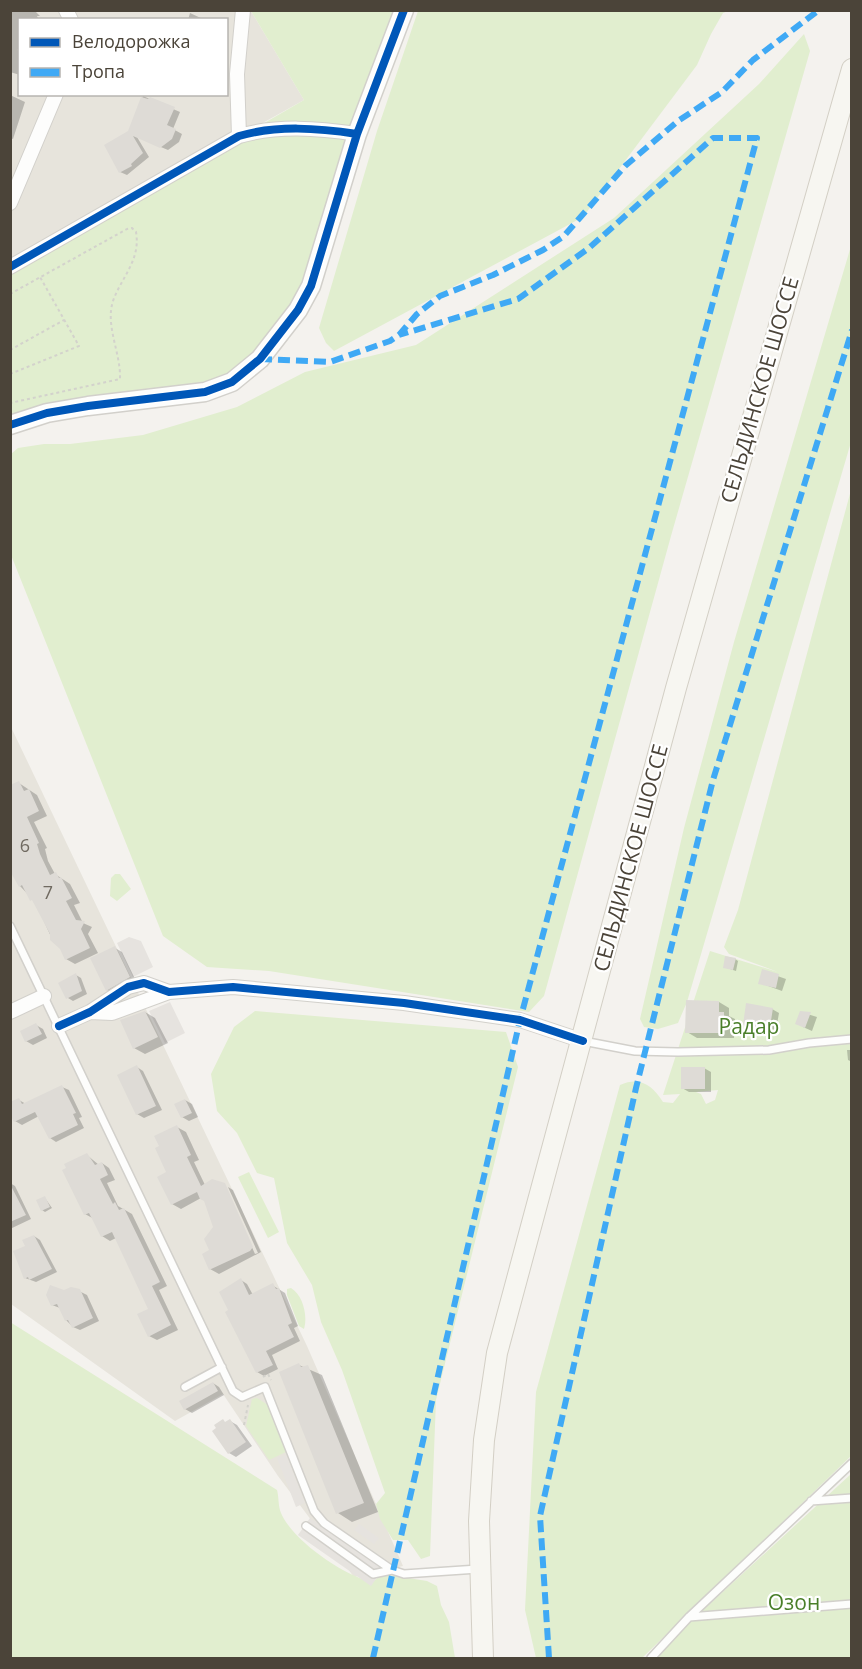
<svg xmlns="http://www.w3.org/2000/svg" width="862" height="1669" font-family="'Open Sans',sans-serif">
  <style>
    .residential { fill: #e7e4dc; fill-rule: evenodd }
    .green { fill: #e1eecf; fill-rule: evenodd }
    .parking { fill: #e6e3df }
    .shadow { fill: #0003 }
    .building { fill: #dedbd6 }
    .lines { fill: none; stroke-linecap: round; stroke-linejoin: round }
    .service-casing { stroke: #d2d0cb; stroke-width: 10 }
    .minor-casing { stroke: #d2d0cb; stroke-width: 16 }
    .tertiary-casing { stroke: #d2d0cb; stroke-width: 21 }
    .secondary-casing { stroke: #d3cfc5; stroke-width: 22 }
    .path { stroke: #d3d2cc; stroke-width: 2; stroke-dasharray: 3 3; stroke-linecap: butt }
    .service { stroke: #fdfdfc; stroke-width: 7 }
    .minor { stroke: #fdfdfc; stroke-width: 14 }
    .tertiary { stroke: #fdfdfc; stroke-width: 18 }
    .secondary { stroke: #f7f6f1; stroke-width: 20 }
    .quiet { stroke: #3fa9f5; stroke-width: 6; stroke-dasharray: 12 6; stroke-linecap: butt }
    .cycleway-casing { stroke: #fff; stroke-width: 11 }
    .cycleway { stroke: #0057b8; stroke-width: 8 }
    .labels { text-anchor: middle; stroke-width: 4.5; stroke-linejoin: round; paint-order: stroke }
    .number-label { font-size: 18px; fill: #706a61 }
    .street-label { font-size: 21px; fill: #4b4439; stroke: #fff }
    .park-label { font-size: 21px; fill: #4a7f2a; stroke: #fff }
  </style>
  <rect width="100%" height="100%" fill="#f4f2ee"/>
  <path class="residential" d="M11 11H251L304 100 11 263ZM20 20H226V94H20Z
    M10 725 307 1346 403 1566 354 1577 278 1476 223 1394 175 1421 11 1304Z"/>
  <path class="green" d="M251 11H394L359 106 305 281C289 314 256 361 223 378 200 390 170 386 146 389 100 395 55 403 11 416L10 271 304 100Z
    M418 11H728L723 13 711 34 697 65 583 217 334 351 326 343 319 328 377 131Z
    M804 34 810 51 671 536 544 996 529 1012 269 971 207 967 163 936 11 555V454L18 448 44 444H70L143 435 237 407 305 372 416 345 614 218 759 84Z
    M851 246V442L687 1002 678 1023 658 1029 644 1027 640 1019 684 828 734 642Z
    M851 490V1456L642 1658H536L525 1610 536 1392 620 1085C640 1076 652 1085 663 1102L673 1103 680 1094 663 1095 710 951 778 972 729 954 724 947 738 910ZM718 1090 715 1100 706 1104 701 1094 696 1092Z
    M115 874H120L131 889 117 901 110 896 111 878Z
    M255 1011 506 1032 518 1067 436 1400 430 1556 421 1559 408 1540H393L380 1519 376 1504 385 1493 342 1370 321 1322 312 1285 287 1243 274 1178 257 1173 237 1133 217 1111 211 1074 234 1027Z
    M249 1172 279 1232 268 1238 238 1177Z
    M291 1288C303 1295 308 1316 304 1329L299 1326 287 1295V1289Z
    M10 1322 277 1490C279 1497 278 1506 281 1513 293 1541 343 1575 372 1582L383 1574 427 1581 437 1586 441 1605 449 1622 455 1658H11Z
    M257 1398 268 1405 286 1452 269 1460 246 1426 252 1399Z
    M851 1474V1658H651Z"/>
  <path class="parking" d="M129 937 141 941 153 967 133 977 117 943Z
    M170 1002 185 1033 165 1043 149 1011Z
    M286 1455 305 1503 296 1507 277 1458Z
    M310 1518 383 1569 371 1586 298 1535Z
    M359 1524 379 1538 374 1544 354 1530Z"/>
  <path class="shadow" d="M10 10H34L44 20 40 16H37L39 20H20V48L17 50 20 51V75L10 72Z
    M190 13 205 20H188Z
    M10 95 25 102 13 139 10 138Z
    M143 96 180 112 173 129 182 134 179 142 168 150 137 137 149 157 127 175 120 172 129 133Z
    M19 783 37 795 47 816 34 822 47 848 45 849 48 861 55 874 70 884 80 903 74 905 83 923 92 927 88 934 98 953 75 964 66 959 61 948 53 941 35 902 20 886Z
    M115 948 122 952 136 981 114 994 107 990Z
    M735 959 738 961 736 971 724 967Z
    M763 971 786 979 782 991 760 983Z
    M76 975 81 978 87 994 73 1001 68 998Z
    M719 1002 729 1008V1016L735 1019 734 1038H697L687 1032Z
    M772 1009 779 1013 776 1030 771 1029 770 1033 744 1025Z
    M145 1012 155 1018 168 1043 145 1054 134 1048Z
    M801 1012 817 1017 812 1031 803 1027Z
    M36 1025 43 1029 47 1038 33 1045 26 1041Z
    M847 1050H852V1062L848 1060Z
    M137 1067 143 1071 162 1110 144 1118 137 1114Z
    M704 1068 711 1072V1092H689L682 1088Z
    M62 1087 69 1090 82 1117 79 1118 84 1128 56 1142 50 1138 39 1116 22 1125 15 1121 19 1100 26 1104Z
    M185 1100 192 1104 198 1117 189 1121 182 1117Z
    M177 1127 186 1132 199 1160 194 1162 205 1185H224L255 1254 258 1253 228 1187 233 1190 261 1252 219 1274 210 1269 215 1227 206 1201 201 1198 181 1209 172 1204 168 1173Z
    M87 1155 99 1165 102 1163 109 1168 115 1180 107 1183 118 1206 132 1214 167 1286 159 1290 178 1330 157 1340 149 1336 150 1309 116 1238 110 1241 102 1236 94 1219 85 1214Z
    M10 1183 15 1186 31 1219 10 1229Z
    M45 1198 52 1208 45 1212 42 1210Z
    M34 1236 40 1240 57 1272 36 1282 25 1278 27 1247Z
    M241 1280 247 1284 253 1295 272 1285 285 1293 298 1326 294 1328 300 1341 272 1355 278 1369 264 1376 257 1372 230 1311Z
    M64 1291H79L87 1295 99 1321 80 1330 73 1327 66 1320 60 1308 52 1305Z
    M299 1365 322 1375 378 1512 352 1522 338 1513 281 1373Z
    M213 1383 219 1387 224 1395 192 1413 185 1409 181 1401Z
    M230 1421 237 1425 252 1446 236 1457 229 1453 227 1423Z"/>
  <path class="building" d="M141 97 148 99 150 97 175 107 167 125 176 129 172 139 160 148 133 136 143 153 131 164 132 166 119 173 104 145 128 131Z
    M19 781 24 791 29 789 39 811 27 817 39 843 37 844 40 854 50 875 56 872 59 878 61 877 72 898 66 901 76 920 85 921 81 929 90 948 65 960 60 949 50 940V934L32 900 30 901 22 885 19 887 10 871V785Z
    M115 946 130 977 106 991 90 958Z
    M725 956 736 958 733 970 723 968Z
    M762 969 779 974 776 988 758 984Z
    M76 973 82 991 66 999 58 983Z
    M686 1000 719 1001V1012H724V1033H685Z
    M746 1003 773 1008 770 1027H764V1030L743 1025Z
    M145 1011 158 1037 133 1049 120 1020Z
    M800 1011 811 1012 805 1028 795 1024Z
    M36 1023 42 1034 25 1042 20 1031Z
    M137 1065 156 1106 136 1115 117 1075Z
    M681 1067H705V1089H681Z
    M62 1085 76 1113 73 1114 78 1125 49 1139 35 1112 14 1122 10 1115V1102L19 1098 22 1104Z
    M185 1099 192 1113 181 1118 174 1104Z
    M177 1125 191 1155 187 1157 201 1186 212 1179 225 1183 253 1247 250 1251 209 1270 202 1254 209 1250 204 1239 213 1227 204 1201 200 1199 197 1192 171 1205 157 1177 166 1172 155 1148 159 1146 154 1136Z
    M87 1153 95 1165 102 1162 108 1175 100 1179 113 1204 115 1202 119 1210 124 1208 160 1282 152 1286 171 1325 148 1337 137 1314 148 1309 112 1232 101 1237 89 1213 84 1215 62 1170 66 1168 64 1164Z
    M10 1184 26 1215 10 1222Z
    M45 1196 50 1207 41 1211 36 1200Z
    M34 1235 52 1269 29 1280 28 1277 24 1279 13 1251 25 1246 22 1240Z
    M241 1278 249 1295 273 1283 276 1289 279 1288 292 1323 288 1325 294 1337 266 1351 273 1365 256 1373 225 1312 228 1310 219 1292Z
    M50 1285 64 1290 71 1287 80 1289 93 1318 72 1328 68 1320 65 1321 57 1304 51 1306 46 1295Z
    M299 1363 301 1367 308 1365 364 1503 336 1514 279 1372Z
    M213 1382 218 1391 184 1410 179 1401Z
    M223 1419 225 1422 230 1419 246 1442 228 1454 212 1431 216 1428 214 1425Z"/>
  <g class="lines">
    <defs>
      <path id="service" d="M10 926 233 1391 242 1397 265 1387 314 1511 324 1523 392 1570 404 1574 478 1569
        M583 1041 635 1051 678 1052 769 1050 809 1043 852 1039
        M185 1387 222 1367
        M811 1501 852 1498
        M306 1526 373 1574 392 1570
        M689 1617 852 1604
        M651 1658 689 1617 852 1463"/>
      <path id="minor" d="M66 10 71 20
        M239 136 237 74 243 10
        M10 203 56 94
        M10 267 239 136C277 125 318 128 357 134
        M10 1012 44 996
        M90 1012 112 1013 169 992
        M59 1026 90 1012 128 987 144 983 169 992 233 987 404 1003 520 1020 583 1041"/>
      <path id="tertiary" d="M10 425 47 413 88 406 205 392 232 382 260 359 298 310 311 286 357 134 404 10"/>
      <path id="secondary" d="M483 1658 479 1521 484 1440 497 1353 676 688 852 69"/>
    </defs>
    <use href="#service" class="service-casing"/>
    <use href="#minor" class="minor-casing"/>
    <use href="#tertiary" class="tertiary-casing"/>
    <use href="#secondary" class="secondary-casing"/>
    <path class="path" d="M10 294 127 229 132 228 136 232C141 260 121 278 113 301 105 326 121 353 120 379L10 403
      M10 350 64 320
      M10 374 79 346 40 277
      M263 1377 268 1374 271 1380
      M244 1425 248 1405"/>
    <use href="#service" class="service"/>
    <use href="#minor" class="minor"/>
    <use href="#tertiary" class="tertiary"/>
    <use href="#secondary" class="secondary"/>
    <path class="quiet" d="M260 359 330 362 390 341 399 335 417 314 440 296 493 275 543 250 564 236 625 166 678 121 722 92 753 60 819 10
      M373 1658 520 1020 757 138H713L589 248 518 299 399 335
      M549 1658 540 1516 636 1088 713 780 852 330"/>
    <defs>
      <path id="cycleway" d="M10 267 239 136C277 125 318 128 357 134
        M10 425 47 413 88 406 205 392 232 382 260 359 298 310 311 286 357 134 404 10
        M59 1026 90 1012 128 987 144 983 169 992 233 987 404 1003 520 1020 583 1041"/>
    </defs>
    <use href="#cycleway" class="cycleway-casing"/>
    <use href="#cycleway" class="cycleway"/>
  </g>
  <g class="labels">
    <g class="number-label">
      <text x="25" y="852">6</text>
      <text x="48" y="899">7</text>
    </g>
    <g class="street-label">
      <text transform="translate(760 390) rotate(-74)" y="7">СЕЛЬДИНСКОЕ ШОССЕ</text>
      <text transform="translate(631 858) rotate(-75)" y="7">СЕЛЬДИНСКОЕ ШОССЕ</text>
    </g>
    <g class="park-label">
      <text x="749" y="1034">Радар</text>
      <text x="794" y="1610">Озон</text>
    </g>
  </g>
  <rect width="862" height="1669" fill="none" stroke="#4b4439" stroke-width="24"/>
  <rect x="18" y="18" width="210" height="78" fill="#ffffff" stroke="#b7b4b0" stroke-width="1.5"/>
  <rect x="30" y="38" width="30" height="9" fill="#0057b8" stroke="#b7b4b0" stroke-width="1.5"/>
  <text x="72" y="48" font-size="18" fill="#4b4439">Велодорожка</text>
  <rect x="30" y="68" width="30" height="9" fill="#3fa9f5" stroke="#b7b4b0" stroke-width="1.5"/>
  <text x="72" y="78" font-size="18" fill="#4b4439">Тропа</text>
</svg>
